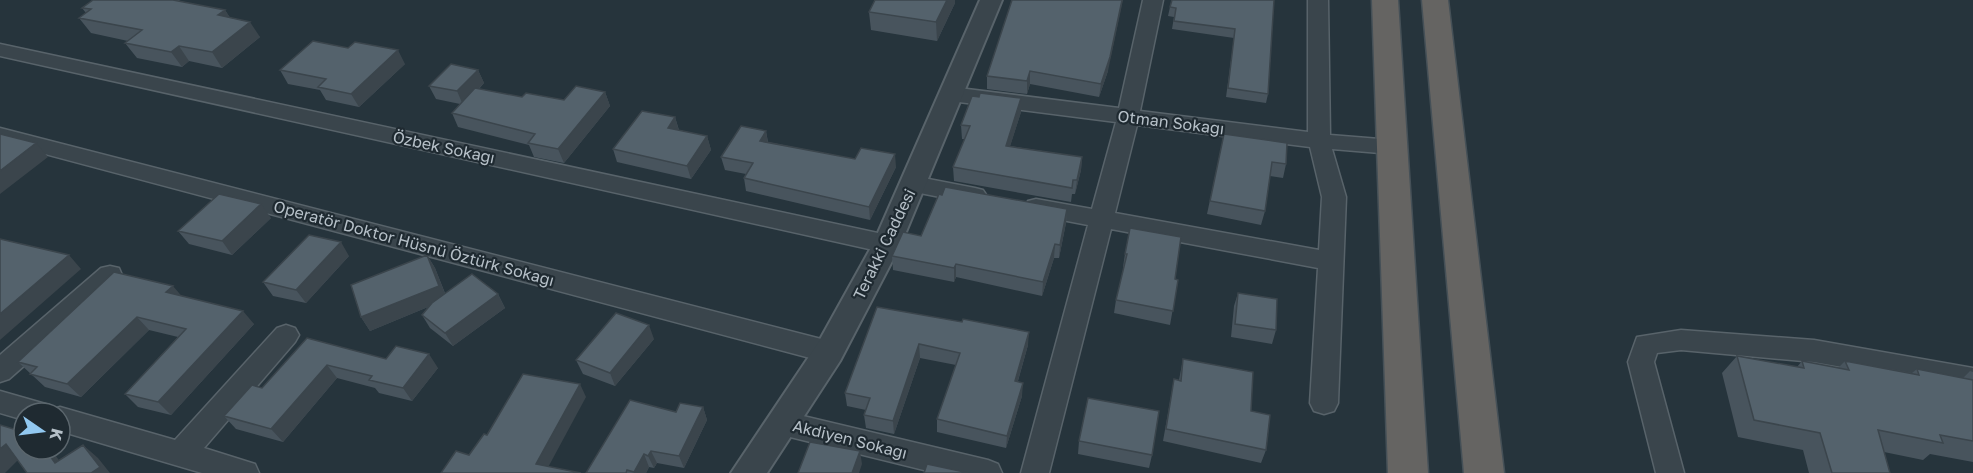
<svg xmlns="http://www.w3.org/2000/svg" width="1973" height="473" font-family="'Golos Text',sans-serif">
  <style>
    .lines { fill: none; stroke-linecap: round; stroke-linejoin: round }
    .minor-casing { stroke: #58636a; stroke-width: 3 }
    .tertiary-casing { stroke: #58636a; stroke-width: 4 }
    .trunk-casing { stroke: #455057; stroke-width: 3 }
    .minor { fill: #3a454c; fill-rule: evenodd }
    .tertiary { fill: #3a454c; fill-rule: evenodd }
    .trunk { fill: #656462; fill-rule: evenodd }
    .wall { fill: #48545d }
    .shaded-wall { fill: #3b454c }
    .building { fill: #54626c; stroke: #3b454c; stroke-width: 1.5 }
    .labels { text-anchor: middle; stroke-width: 4.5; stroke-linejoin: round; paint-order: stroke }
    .street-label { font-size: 16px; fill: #b6c0c8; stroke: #1f2a31 }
  </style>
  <rect width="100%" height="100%" fill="#26343c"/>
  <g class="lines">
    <defs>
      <path id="minor" d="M1143 0H1163L1140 111 1308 132V0H1328L1330 135 1392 140 1400 142 1403 147 1400 152 1392 154 1332 149 1346 197 1338 403 1334 411 1324 414 1314 411 1310 403 1318 268 1111 229 1049 473H1021L1088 225 1036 215 1028 213 1024 207 1028 201 1036 199 1092 209 1116 122 951 101 944 99 940 94 944 89 951 87 1119 108ZM1137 125 1310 147 1322 197 1319 250 1115 213Z
        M0 44 887 235 896 238 899 244 896 250 887 253 0 56Z
        M0 128 829 341 838 344 842 352 838 360 829 363 0 142Z
        M913 176 975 188 983 190 987 196 983 202 975 204 905 190 902 184 905 178Z
        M110 266 119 268 122 275 119 282 9 379 0 382V355L101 268Z
        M286 325 295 328 299 335 295 342 204 448 255 464 259 473H202L60 431V413H24V420L0 413V391L49 405 51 410 60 407 175 440 277 328Z
        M1681 330 1814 340 1973 368V390L1814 362 1681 350 1657 353 1654 362 1684 473H1656L1628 362 1637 337Z
        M782 411 988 460 998 464 1002 473H936L782 435 772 431 768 423 772 415Z"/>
      <path id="tertiary" d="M980 0H1002L901 244 840 361 767 473H731L818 343 873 244Z"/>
      <path id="trunk" d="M1372 0H1398L1428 473H1388Z
        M1422 0H1448L1504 473H1464Z"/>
    </defs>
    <use href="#minor" class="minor-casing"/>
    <use href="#tertiary" class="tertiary-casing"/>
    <use href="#trunk" class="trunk-casing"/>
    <use href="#minor" class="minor"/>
    <use href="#tertiary" class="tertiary"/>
    <use href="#trunk" class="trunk"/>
  </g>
  <path class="wall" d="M93 0H180L179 1 225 10 230 18 260 37 222 68 189 61 182 67 137 58 125 43 128 41 91 33 79 18 86 13 82 8Z
    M1012 0 1108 71 1099 97 1030 84 1027 94 987 89V76Z
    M1274 0 1268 94 1266 103 1226 97 1234 38 1172 29 1174 17 1168 16 1170 7Z
    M955 3 937 41 871 30 869 12Z
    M405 64 359 107 326 100 320 90 288 84 280 70Z
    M478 70 484 83 479 89 522 97 564 100 605 92 610 106 564 163 534 157 529 145 458 127 452 113 460 104 436 99 429 86Z
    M1021 112 1010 146 1082 157 1081 170 1075 194H1072L1071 202 954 181 953 167 965 139H962L961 125Z
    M675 117 679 130 707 136 711 150 691 179 617 162 613 149Z
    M766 131 768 142 896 167 870 220 746 191 744 178 746 174 725 170 721 157Z
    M1224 134 1286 164 1283 178 1270 176 1265 211 1261 225 1207 214Z
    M1067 209 1066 223 1059 258H1054L1042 296 956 277 954 282 893 270 892 256 921 236Z
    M271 218 232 255 189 244 178 231Z
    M1130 228 1175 279 1178 280 1170 325 1114 313 1116 300 1124 268 1123 267 1125 254Z
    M427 255 435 268 445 293 498 294 505 308 453 346 430 328 422 315 428 307 370 331 361 317Z
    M349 256 306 303 273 296 263 282Z
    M1238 293 1276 330 1272 344 1231 337 1234 306Z
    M182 296 254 324 171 415 138 407 125 394 178 337 149 330 81 397 45 387 18 362Z
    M877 307 1028 345 1018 381 1022 396 1006 448 937 432V419L956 365 920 358 894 434 866 428 864 415 866 410 847 406 845 393Z
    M307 338 386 359 438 368 412 401 379 393 375 388 337 378 283 442 236 429 224 416 262 388Z
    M654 339 615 386 583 374 576 360Z
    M1737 356 1797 367 1802 361 1838 368 1845 361 1912 373 1917 369 1963 378 1970 371 1973 372V462L1930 454 1923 460 1884 452 1890 473H1809L1803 450 1738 437 1722 373Z
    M1183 359 1251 411 1266 450 1261 463 1163 441 1174 379 1179 380Z
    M703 407 707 420 684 468 657 463 654 468 649 467 646 473H586L676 412Z
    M1079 441 1152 455 1149 468 1078 454Z"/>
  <path class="shaded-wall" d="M947 0H955V3L937 41 936 22Z
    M1122 0H1123L1108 71 1099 97 1101 84Z
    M225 10 235 25 218 15Z
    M250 22 260 37 222 68 212 52Z
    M179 46 189 61 182 67 171 52Z
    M398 50 405 64 359 107 351 94Z
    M478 70 484 83 463 105 457 91Z
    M1030 71V84L1027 94V81Z
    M605 92 610 106 564 163 558 149Z
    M1021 98V112L1006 159V146Z
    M675 117 679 131 668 128Z
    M766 131 768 144 760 141Z
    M707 136 711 150 691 179 687 166Z
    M36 143 48 157 0 194V171Z
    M895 154 896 167 870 220 869 207Z
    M1082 157 1081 170 1075 194 1077 180Z
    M261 204 271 218 232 255 222 241Z
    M1067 209 1066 223 1059 258 1060 245Z
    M341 242 349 256 306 303 296 290Z
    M1055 244 1054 258 1042 296 1043 282Z
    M69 255 81 269 0 340V314Z
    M427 255 435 268 447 299 370 331 361 317Z
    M956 264V277L954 282V268Z
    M173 286 185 300 166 292Z
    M498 294 505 308 453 346 445 333Z
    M243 311 254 324 171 415 158 402Z
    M137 317 149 330 81 397 67 384Z
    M649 325 654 339 615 386 610 373Z
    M1029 332 1028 345 1014 394 1015 381Z
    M919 344 920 358 894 434 893 421Z
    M429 354 438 368 412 401 403 388Z
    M327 365 337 378 283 442 271 429Z
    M1023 383 1022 396 1006 448 1007 436Z
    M580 384 586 397 545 473 536 464Z
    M703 407 707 420 684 468 679 456Z
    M6 444 21 457 5 473H0V449Z
    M83 445 98 458 110 473H91Z
    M45 449H51L68 473 55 463Z
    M651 451 657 463 654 468 648 456Z
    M860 451 862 464 859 473H852Z
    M644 454 649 467 646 473H634V472Z"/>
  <path class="building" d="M93 0H173L225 10 218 15 250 22 212 52 179 46 171 52 125 43 142 30 79 18 91 9 82 8Z
    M875 0H947L936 22 869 12Z
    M1012 0H1122L1110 57 1101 84 1030 71 1027 81 987 76Z
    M1172 0H1274L1268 94 1228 88 1235 29 1174 21 1176 8 1170 7Z
    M313 41 348 48 355 42 398 50 351 94 318 87 326 79 280 70Z
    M451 64 478 70 457 91 429 86Z
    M576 86 605 92 558 149 528 143 535 134 452 113 475 88 522 97 526 93 564 100Z
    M980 93 1021 98 1006 146 1082 157 1077 180H1073L1072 188 953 167 970 126 961 125 972 96 979 97Z
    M642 111 675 117 668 128 707 136 687 166 613 149Z
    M741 126 766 131 760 141 855 159 861 148 895 154 869 207 744 178 753 163 721 157Z
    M0 134 36 143 0 171Z
    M1224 134 1287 143 1286 164 1272 162 1265 211 1210 201Z
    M945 187 1067 209 1060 245 1055 244 1043 282 956 264 954 268 892 256 903 232 921 236 939 194 942 195Z
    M219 194 261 204 222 241 178 231Z
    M1130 228 1181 237 1175 279 1178 280 1173 311 1116 300 1127 254H1125Z
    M309 235 341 242 296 290 263 282Z
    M0 239 69 255 0 314Z
    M427 255 439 286 361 317 351 285Z
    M114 272 173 286 166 292 243 311 158 402 125 394 186 329 137 317 67 384 30 374 37 367 18 362Z
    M472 274 498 294 445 333 422 315 432 303Z
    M1238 293 1277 299 1276 330 1235 324Z
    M877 307 962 322 963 319 1029 332 1015 381 1023 383 1007 436 937 419 960 353 919 344 893 421 864 415 870 398 845 393Z
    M616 313 649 325 610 373 576 360Z
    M307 338 386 359 396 346 429 354 403 388 369 380 372 376 327 365 271 429 224 416 252 385 262 388Z
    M1737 356 1804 368 1802 361 1849 370 1845 361 1919 375 1917 369 1973 380V441L1940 435 1943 443 1878 430 1890 473H1832L1820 433 1754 420Z
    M1183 359 1253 372 1251 411 1270 415 1266 450 1166 429 1174 379 1181 381Z
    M523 374 580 384 536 464 581 473H441L456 451 469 455 484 434 487 435Z
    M1088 398 1159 411 1152 455 1079 441Z
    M630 400 676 412 680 403 703 407 679 456 651 451 648 456 644 454 634 472 627 470 626 473H586Z
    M0 425 24 432V449H45L55 463 83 445 100 467 91 473H27L6 444 0 449Z
    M810 442 860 451 852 473H798Z
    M927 464 969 473H924Z"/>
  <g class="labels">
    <g class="street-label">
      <text transform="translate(1171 122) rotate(7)" y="6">Otman Sokağı</text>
      <text transform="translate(444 147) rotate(12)" y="6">Özbek Sokağı</text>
      <text transform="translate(414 243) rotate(15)" y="6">Operatör Doktor Hüsnü Öztürk Sokağı</text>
      <text transform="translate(884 244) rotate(-64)" y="6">Terakki Caddesi</text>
      <text transform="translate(850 439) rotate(14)" y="6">Akdiyen Sokağı</text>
    </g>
  </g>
  <g transform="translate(42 431) rotate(104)"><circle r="28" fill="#1f2a31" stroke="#5b666d" stroke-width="1.5"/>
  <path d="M0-4.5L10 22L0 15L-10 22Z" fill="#92c8f0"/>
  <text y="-9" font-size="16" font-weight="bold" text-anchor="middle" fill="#b6c0c8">K</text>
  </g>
</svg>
